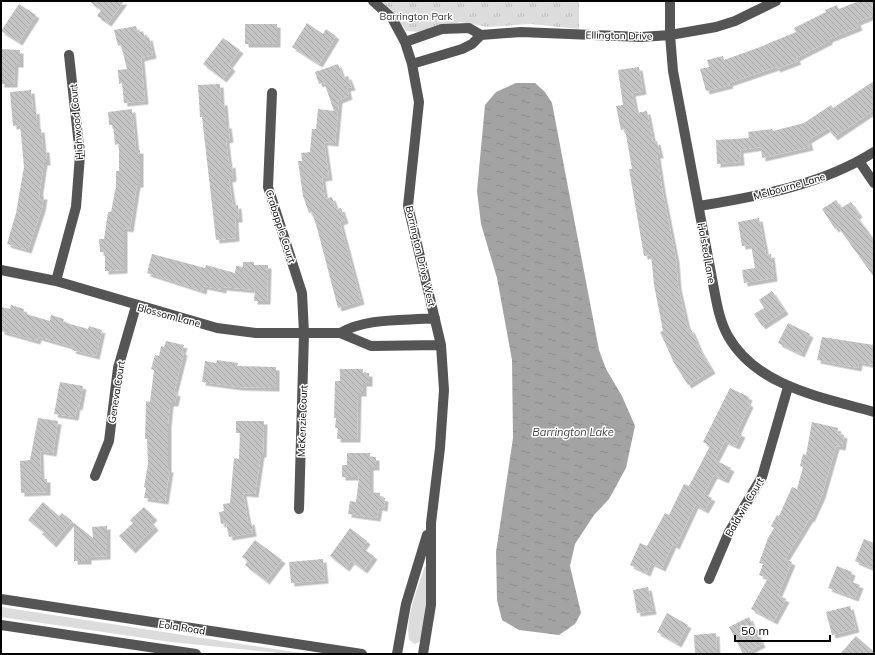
<svg xmlns="http://www.w3.org/2000/svg" width="875" height="655" font-family="Mulish,sans-serif">
  <style>
    .green { fill: #dcdcdc }
    .park { fill: url(#park-tufts) }
    .water { fill: url(#water-ripples) }
    .building { fill: url(#building-back-hatch); filter: url(#shadow) }
    .lines { fill: none; stroke-linecap: round; stroke-linejoin: round }
    .minor { stroke: #555; stroke-width: 10 }
    .labels { text-anchor: middle; stroke-width: 3; stroke-linejoin: round; paint-order: stroke }
    .park-label { font-size: 10px; fill: #333; stroke: #fff }
    .street-label { font-size: 10px; fill: #000; stroke: #fff }
    .water-label { font-size: 11px; font-style: italic; fill: #444; stroke: #fff }
  </style>
  <defs>
    <pattern id="park-tufts" width="24" height="20" patternUnits="userSpaceOnUse"><rect width="24" height="20" fill="#dcdcdc"/><path d="M3 7l-1-3M5 7V3M7 7l1-3M15 17l-1-3M17 17v-4M19 17l1-3" fill="none" stroke="#bbb"/></pattern>
    <pattern id="water-ripples" width="26" height="14" patternUnits="userSpaceOnUse"><rect width="26" height="14" fill="#a3a3a3"/><path d="M2 4q2-2 4 0t4 0M15 11q2-2 4 0t4 0" fill="none" stroke="#8b8b8b"/></pattern>
    <pattern id="building-back-hatch" width="6" height="6" patternUnits="userSpaceOnUse"><rect width="6" height="6" fill="#c4c4c4"/><path d="M-1 5l2 2M0 0l6 6M5-1l2 2" fill="none" stroke="#a7a7a7"/></pattern>
    <filter id="shadow"><feDropShadow dx="3.5" dy="3.5" stdDeviation="0" flood-color="#0004"/></filter>
  </defs>
  <rect width="100%" height="100%" fill="#fff"/>
  <path class="green" d="M425 566 427 568 428 605 421 641 415 644 409 640C405 618 418 587 425 566Z
    M1 607 307 654H288L171 642 1 617Z"/>
  <path class="park" d="M381 1H579V29L530 24 488 27 460 22 421 32 406 31 396 15Z"/>
  <path class="water" d="M516 83H535L545 92 552 103 599 350 606 369 622 396 635 426 626 468 609 499 594 515 575 544 570 566 581 613 575 624 559 635 519 630 502 620 497 600 496 552 513 438 512 360 497 278 481 224 477 191 485 105 496 92Z"/>
  <path class="building" d="M89 1H124L108 23 97 16 101 10Z
    M859 1H874V15L857 22 859 27 829 39V41L796 58 798 61 777 69 776 67 729 83 730 85 706 91 700 69 709 67 707 60 723 56 724 60 760 47 796 32 794 28 826 12 825 10 837 5 839 9Z
    M19 4 36 15 19 42 1 31Z
    M307 23 323 34 326 29 336 36 319 64 292 47Z
    M245 24H277V44H245Z
    M136 26 138 33 143 31 145 38 149 37 153 55 141 58 145 101 124 103 122 83 119 84 118 70 127 69 121 45 118 46 114 30Z
    M223 38 240 50 229 65 232 68 223 79 203 64Z
    M1 49 20 50V64H15L14 84H1Z
    M338 64 343 78 348 76 352 87 347 88 349 96 339 100 335 143 324 142 329 177 322 178 325 199 332 197 336 209 341 208 345 220 340 222 361 301 338 308 317 228 312 212 309 213 303 196 298 161H302L301 153 310 152 312 129H316L318 109 334 111 324 82 319 84 315 72Z
    M639 67 643 91 632 93 636 113 647 111 653 142 657 141 660 155H657L662 188 676 259 678 286 688 330 691 329 700 350 712 370 688 385 674 363 660 332 663 331 654 285 651 255 644 256 629 169H632L625 129 621 130 616 106 623 105 618 70Z
    M874 81V110L834 137 828 128 808 140 810 147 762 158 761 147 740 150 741 162 717 164 716 140 749 138 748 132 772 129 773 131 804 123 831 105 833 108Z
    M220 84 221 102H224L226 125H228L230 139 226 140 229 165 232 164 233 178 229 179 233 206 238 205 239 219H235L236 238 216 240 202 117H200L198 85Z
    M31 90 33 111 36 110 37 129H41L43 149H46L47 162H44L39 196H44L42 208 28 250 7 244 16 213 24 167 20 125 13 126 10 92Z
    M132 109 136 150H140V184H137L130 229 124 228V270L105 271V252H100L99 239H104L108 212H111L116 186V171H119V144L115 145 113 125H109L108 112Z
    M836 200 841 208 851 202 859 214 856 216 874 240V277L838 227 835 229 822 209Z
    M759 218 766 255 771 254 774 278 744 283 742 270 755 268 751 245 742 246 738 222Z
    M152 254 205 268 206 265 235 273 236 266 243 267V262H254V265H268L267 301H254L255 290 223 287V290L204 286 203 291 147 273Z
    M772 291 785 311 762 326 754 314 764 308 759 300Z
    M11 305 24 309 23 313 50 321 51 315 64 319 63 322 88 329 89 326 102 330 96 356 72 350 73 347 38 337 37 341 1 331V307L10 309Z
    M788 323 810 334 801 354 778 343Z
    M822 337 874 345V365L859 362 858 368 817 360Z
    M166 341 184 345 182 351 184 352 174 392 177 393 175 403H170L168 424V469H170L165 501 144 498 146 488 144 487 148 464 147 439H145L146 401 150 402 154 370 151 369 155 355 159 356 161 346 164 347Z
    M217 360 238 363 237 366 276 367V388L239 387 202 382 205 361 216 363Z
    M340 369H363V373H369V383H363V393H358L357 439H337L338 428H335L336 418H334L335 381H340Z
    M60 382 83 386 79 407 77 406 75 417 54 414Z
    M730 388 749 397 747 402 750 404 737 432 742 434 736 446 725 441 715 460 731 468 725 480 714 475 704 494 712 498 705 510 695 505 676 546 673 544 662 568 651 563 647 573 630 565 640 543 647 546 665 513 669 515 684 484 689 486 710 446 703 442Z
    M38 418 58 421 53 453 40 451 41 479H47V492L21 493 20 461 30 460Z
    M236 421H264L263 454H261L255 494 243 493 248 522 251 521 253 533 229 537 226 523 221 524 219 512 224 511 223 504 230 503 234 458 239 459 240 433H236Z
    M812 422 838 428 837 433 844 435 842 447 836 446 822 495 811 519 810 518 785 559 792 562 778 595 786 599 774 621 751 609 768 578 759 575 763 564 759 563 768 538 774 528 771 526 777 515 779 516 792 487 797 489 803 467 800 466 803 454 806 455Z
    M347 453H370V457H376V467H370V492L380 493V497L385 498 384 508 379 507 377 518 348 514 350 501 356 502 359 477H342V465H347Z
    M43 502 59 516 62 513 72 521 53 544 42 534 44 532 28 520Z
    M144 507 154 517 150 521 155 527 132 550 119 536 133 523 130 520Z
    M74 523 93 538 92 527 107 526V556L88 557V561H74Z
    M350 528 367 541 362 548 374 556 364 570 351 561 346 568 330 556Z
    M864 539 874 543V569L855 561Z
    M255 540 282 560 266 581 245 565 248 561 242 557Z
    M323 559 325 580 291 583 289 562Z
    M837 566 852 572 849 581 860 585 855 598 828 588Z
    M648 587 653 611 637 613 633 590Z
    M850 606 856 629 832 635 826 612Z
    M667 613 688 625 678 644 657 632Z
    M749 617 762 644 743 654 729 627Z
    M716 633 717 654H695L694 635Z
    M856 636 874 652V654H840Z"/>
  <g class="lines">
    <path class="minor" d="M373 1 392 18 405 42 412 64 419 102 408 206 441 345 444 390 440 448 431 523V605L423 654
      M670 1V35L673 71 714 289C717 305 720 322 728 336 757 387 822 397 874 412
      M405 42 442 29 469 28 481 35 521 32 641 37 670 35 716 27 735 21 776 1
      M412 64 462 49 472 44 481 35
      M272 93 268 187 302 293 304 333 299 509
      M859 161 874 183
      M699 206C759 196 822 185 874 152
      M1 270 56 281 217 328 256 333H340L371 346 441 345
      M56 281 76 207 80 155 69 55
      M340 333C368 317 404 321 435 318
      M95 476 109 441 118 368 136 306
      M709 579 729 532 762 477 788 387
      M1 599 362 654
      M1 625 196 654
      M397 654 406 604 427 535"/>
  </g>
  <g class="labels">
    <g class="park-label">
      <text x="416" y="20">Barrington Park</text>
    </g>
    <g class="street-label">
      <text transform="translate(619 35) rotate(1)" y="4">Ellington Drive</text>
      <text transform="translate(76 122) rotate(-95)" y="4">Highwood Court</text>
      <text transform="translate(789 186) rotate(-16)" y="4">Melbourne Lane</text>
      <text transform="translate(281 226) rotate(72)" y="4">Crabapple Court</text>
      <text transform="translate(707 253) rotate(80)" y="4">Halsted Lane</text>
      <text transform="translate(421 256) rotate(77)" y="4">Barrington Drive West</text>
      <text transform="translate(169 315) rotate(15)" y="4">Blossom Lane</text>
      <text transform="translate(116 392) rotate(-81)" y="4">Geneva Court</text>
      <text transform="translate(302 421) rotate(-88)" y="4">McKenzie Court</text>
      <text transform="translate(744 507) rotate(-60)" y="4">Baldwin Court</text>
      <text transform="translate(182 627) rotate(9)" y="4">Eola Road</text>
    </g>
    <g class="water-label">
      <text x="573" y="436">Barrington Lake</text>
    </g>
  </g>
  <rect width="875" height="655" fill="none" stroke="#000000" stroke-width="4"/>
  <path d="M735 635v6h95v-6" fill="none" stroke="#000000" stroke-width="2"/>
  <text x="741" y="635" font-size="12" fill="#000000" stroke="#ffffff" stroke-width="3" paint-order="stroke">50 m</text>
</svg>
